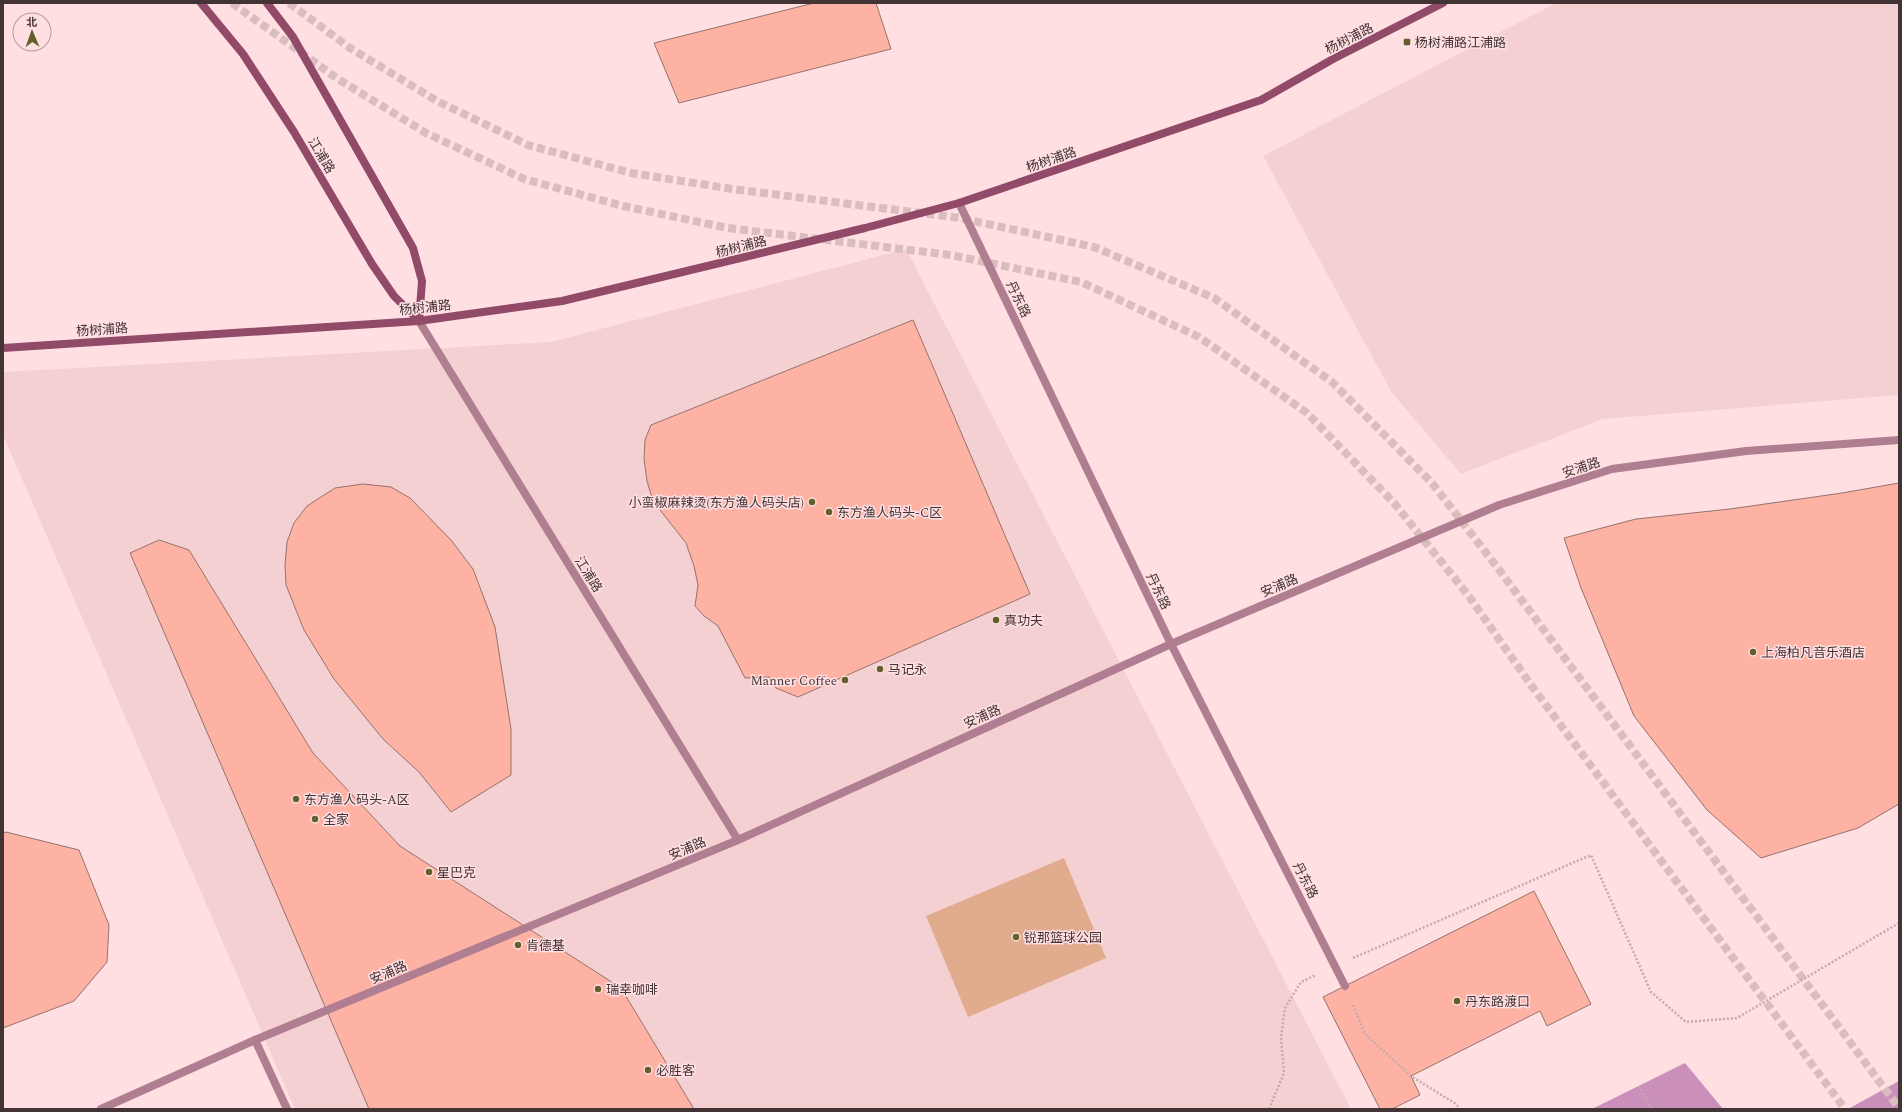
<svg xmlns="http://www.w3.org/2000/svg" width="1902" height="1112" font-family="Spectral,'Noto Sans SC',serif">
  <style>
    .built { fill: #f5d0d2 }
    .green { fill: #e1ab8d }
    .water { fill: #ca90bb }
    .building { fill: #fdb2a4; stroke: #94736c }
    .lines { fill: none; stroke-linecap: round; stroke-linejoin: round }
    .secondary-tunnel { stroke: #d9bdbf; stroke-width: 8; stroke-dasharray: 8 4; stroke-linecap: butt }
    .path { stroke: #c5aaad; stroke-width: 2.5; stroke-dasharray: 2 2; stroke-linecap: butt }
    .service { stroke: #b07e91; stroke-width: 8 }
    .minor { stroke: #b07e91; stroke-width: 8 }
    .secondary { stroke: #914a68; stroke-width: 8 }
    .poi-dot { fill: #635f2b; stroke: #ffdfe2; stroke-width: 1.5 }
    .labels { text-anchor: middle; stroke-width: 3; stroke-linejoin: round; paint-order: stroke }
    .street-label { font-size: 13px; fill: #423435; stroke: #ffdfe2 }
    .poi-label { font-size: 13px; fill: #423435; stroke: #ffdfe2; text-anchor: start }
  </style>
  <rect width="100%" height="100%" fill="#ffdfe2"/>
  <path class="built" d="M1556 3H1899V395L1603 419 1461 474 1392 393 1263 156Z
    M906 249 1351 1109H295L3 435V372L551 342Z"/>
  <path class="green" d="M1064 858 1106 958 968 1017 926 916Z"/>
  <path class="water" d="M1685 1063 1723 1109H1592Z
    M1899 1081V1109H1848Z"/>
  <path class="building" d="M814 3H876L891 49 679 103 654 43Z
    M913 320 1030 594 798 697 776 688 769 677 745 678 718 626 704 616 695 606 698 585 694 566 686 543 653 501 647 481 644 459 645 440 651 425Z
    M1899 483V804L1858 828 1761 858 1707 810 1634 716 1581 588 1564 538 1636 519 1730 509 1842 493Z
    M363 484 391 487 410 498 451 540 473 569 495 627 511 729V775L451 812 419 772 383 739 334 679 304 630 286 585 285 565 287 542 294 523 307 506 335 488Z
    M159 540 189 550 313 753 400 846 621 988 694 1109H369L130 553Z
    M6 832 79 850 109 925 107 962 74 1001 3 1028V833Z
    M1534 891 1591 1004 1547 1026 1540 1011 1411 1076 1420 1095 1392 1109H1380L1323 997Z"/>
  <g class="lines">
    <path class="secondary-tunnel" d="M232 3 338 79 426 133 524 179 623 206 728 228 951 255 1081 282 1199 337 1307 413 1394 503 1468 595 1531 685 1845 1109
      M289 3 350 48 437 101 528 145 631 173 732 189 960 218 1094 247 1214 298 1332 382 1432 483 1500 571 1899 1108"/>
    <path class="path" d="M1353 958 1591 855 1651 992 1686 1022 1737 1018 1899 923
      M1353 1005 1365 1034 1411 1076 1456 1104 1460 1109
      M1639 1086 1652 1109
      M1269 1109 1284 1073 1281 1038 1285 1008 1301 982 1316 975"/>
    <path class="service" d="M255 1040 287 1109"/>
    <path class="minor" d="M959 203 1171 644 1345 986
      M419 321 738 840
      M101 1109 255 1040 738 840 1171 644 1499 505 1612 469 1746 451 1899 440"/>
    <path class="secondary" d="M201 3 243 54 294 132 372 264 394 296 419 321
      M267 3 293 37 413 248 422 281 419 321
      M3 348 419 321 562 301 865 228 959 203 1261 100 1333 59 1443 3"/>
  </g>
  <g class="poi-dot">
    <rect x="1403" y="38" width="8" height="8" rx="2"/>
    <circle cx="812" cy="502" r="4"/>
    <circle cx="829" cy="512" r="4"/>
    <circle cx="996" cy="620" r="4"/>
    <circle cx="1753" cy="652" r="4"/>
    <circle cx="880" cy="669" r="4"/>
    <circle cx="845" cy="680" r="4"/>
    <circle cx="296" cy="799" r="4"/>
    <circle cx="315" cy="819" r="4"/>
    <circle cx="429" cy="872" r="4"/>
    <circle cx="1016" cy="937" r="4"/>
    <circle cx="518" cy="945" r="4"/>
    <circle cx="598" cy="989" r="4"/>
    <circle cx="1457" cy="1001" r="4"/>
    <circle cx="648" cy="1070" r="4"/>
  </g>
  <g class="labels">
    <g class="street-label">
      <text transform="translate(1349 38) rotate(-27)" y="5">杨树浦路</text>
      <text transform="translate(322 155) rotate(59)" y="5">江浦路</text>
      <text transform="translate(1051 159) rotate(-19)" y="5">杨树浦路</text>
      <text transform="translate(741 246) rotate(-14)" y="5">杨树浦路</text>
      <text transform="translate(1019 299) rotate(64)" y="5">丹东路</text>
      <text transform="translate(425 307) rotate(-6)" y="5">杨树浦路</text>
      <text transform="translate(102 329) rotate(-4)" y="5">杨树浦路</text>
      <text transform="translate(1581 467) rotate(-18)" y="5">安浦路</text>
      <text transform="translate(589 574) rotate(58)" y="5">江浦路</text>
      <text transform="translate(1279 585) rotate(-23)" y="5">安浦路</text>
      <text transform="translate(1159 591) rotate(64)" y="5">丹东路</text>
      <text transform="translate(982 716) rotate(-24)" y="5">安浦路</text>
      <text transform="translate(687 848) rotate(-23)" y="5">安浦路</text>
      <text transform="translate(1306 880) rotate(63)" y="5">丹东路</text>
      <text transform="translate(388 972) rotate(-23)" y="5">安浦路</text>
    </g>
    <g class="poi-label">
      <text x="1415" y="47">杨树浦路江浦路</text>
      <text x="804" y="507" text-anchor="end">小蛮椒麻辣烫(东方渔人码头店)</text>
      <text x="837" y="517">东方渔人码头-C区</text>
      <text x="1004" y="625">真功夫</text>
      <text x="1761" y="657">上海柏凡音乐酒店</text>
      <text x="888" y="674">马记永</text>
      <text x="837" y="685" text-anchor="end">Manner Coffee</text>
      <text x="304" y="804">东方渔人码头-A区</text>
      <text x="323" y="824">全家</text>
      <text x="437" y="877">星巴克</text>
      <text x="1024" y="942">锐那篮球公园</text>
      <text x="526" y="950">肯德基</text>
      <text x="606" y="994">瑞幸咖啡</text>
      <text x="1465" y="1006">丹东路渡口</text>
      <text x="656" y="1075">必胜客</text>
    </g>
  </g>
  <rect width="1902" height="1112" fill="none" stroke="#423435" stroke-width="8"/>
  <g transform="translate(32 32) rotate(358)"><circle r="19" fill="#ffdfe2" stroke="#b39b9d"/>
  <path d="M0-3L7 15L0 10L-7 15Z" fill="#635f2b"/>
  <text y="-6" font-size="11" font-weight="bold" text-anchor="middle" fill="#423435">北</text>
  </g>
</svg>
